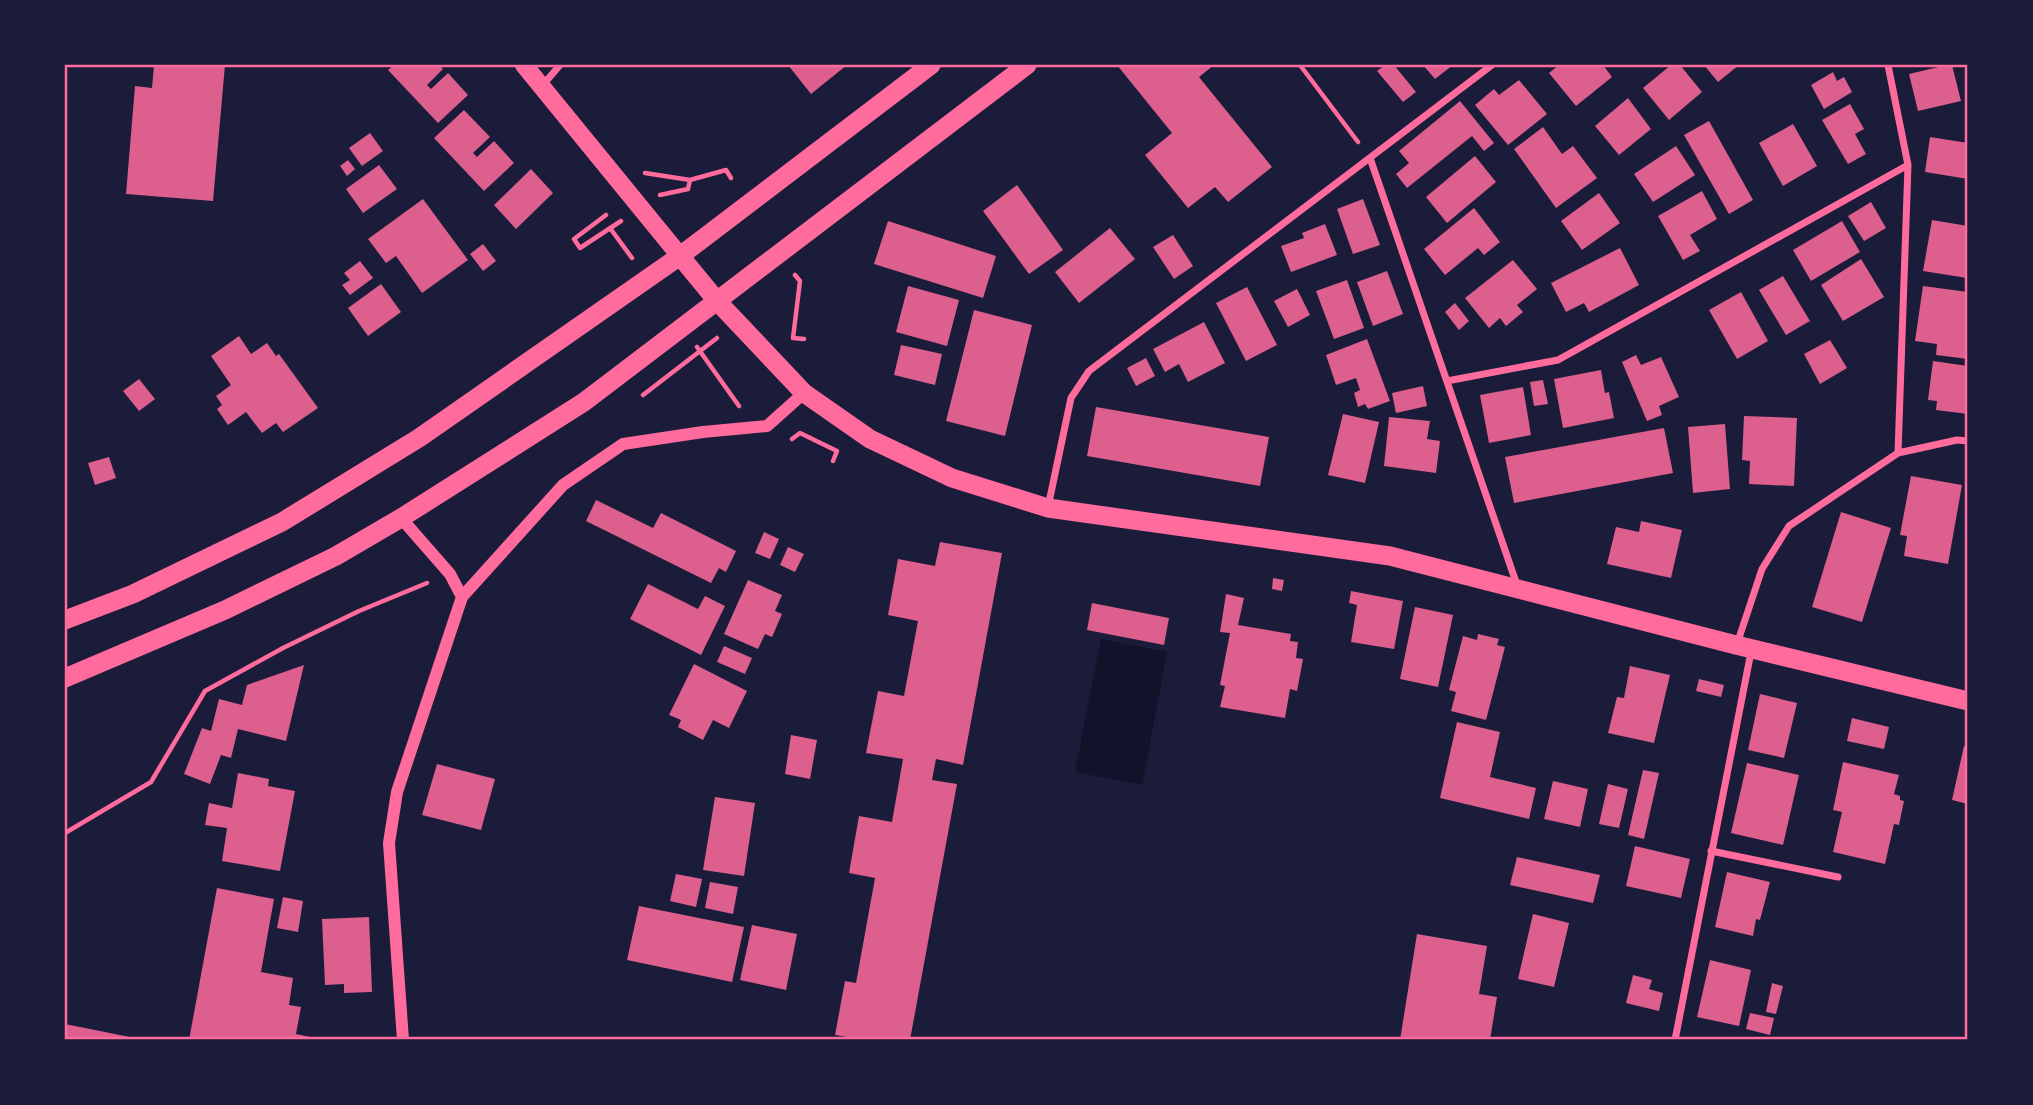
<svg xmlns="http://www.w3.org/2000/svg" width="2033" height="1105" font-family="Literata,serif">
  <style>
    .water { fill: #12122b }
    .building { fill: #dd5f8e }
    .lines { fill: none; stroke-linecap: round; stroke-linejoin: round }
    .path { stroke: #ff6b9d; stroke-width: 4.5 }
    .minor { stroke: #ff6b9d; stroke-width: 7 }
    .tertiary { stroke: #ff6b9d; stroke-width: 12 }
    .primary { stroke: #ff6b9d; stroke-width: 18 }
    .trunk { stroke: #ff6b9d; stroke-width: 19 }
    .neatline { fill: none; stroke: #ff6b9d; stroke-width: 2.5 }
  </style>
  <rect width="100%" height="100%" fill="#1b1b3a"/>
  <path class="water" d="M1101 639 1167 652 1142 785 1075 772Z"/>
  <path class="building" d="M154 65H225L213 201 126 194 135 86 152 88Z
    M394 65H439L443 69 427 85 431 89 448 73 468 95 438 123 388 70Z
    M788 65H847L811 94Z
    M1117 65H1214L1199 77 1272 167 1228 202 1215 187 1188 208 1145 155 1172 133Z
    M1385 65H1394L1416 92 1403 102 1377 71Z
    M1423 65H1453L1435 79Z
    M1559 65H1603L1612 77 1576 106 1549 73Z
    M1671 65H1680L1702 92 1669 120 1643 88Z
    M1704 65H1739L1718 82Z
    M1947 65H1952L1961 101 1918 111 1909 74Z
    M1833 72 1837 81 1844 77 1852 92 1824 109 1811 85Z
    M1519 80 1547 114 1508 145 1475 105 1494 89 1499 95Z
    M1628 98 1651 129 1619 155 1595 126Z
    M1460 101 1494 143 1484 151 1472 136 1407 188 1396 174 1409 163 1399 151Z
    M1850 104 1864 129 1855 134 1866 154 1848 164 1822 120Z
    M464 110 490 137 473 153 477 157 494 141 514 163 484 191 434 138Z
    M1709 121 1753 200 1729 214 1684 135Z
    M1793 124 1817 166 1783 186 1759 143Z
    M1543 127 1562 154 1573 146 1597 178 1556 208 1514 149Z
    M370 133 383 151 362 166 349 148Z
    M1930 137 1968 143V179L1925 172Z
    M1676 146 1695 175 1653 202 1634 174Z
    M1475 156 1496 182 1447 223 1426 197Z
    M348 160 355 169 347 176 340 166Z
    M379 165 397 189 363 213 346 189Z
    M531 169 553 193 516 229 494 205Z
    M1017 185 1063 250 1029 274 983 211Z
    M1702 191 1717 219 1690 235 1700 251 1683 260 1658 216Z
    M1599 193 1620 223 1582 250 1561 221Z
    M423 199 468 260 422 293 396 256 386 263 368 239Z
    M1363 199 1380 245 1353 254 1337 209Z
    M1871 202 1886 228 1864 241 1848 216Z
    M1474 208 1500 242 1484 255 1478 248 1445 275 1424 249Z
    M1932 220 1968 226 1967 278 1923 271Z
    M888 221 996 256 983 298 874 264Z
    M1842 221 1860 252 1811 281 1793 250Z
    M1325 224 1337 255 1291 272 1281 246 1304 238 1302 233Z
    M1110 228 1135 259 1079 303 1055 272Z
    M1173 235 1193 266 1174 279 1153 247Z
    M483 244 496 261 483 271 470 254Z
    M1620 248 1639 285 1589 312 1584 303 1566 312 1551 283Z
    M1861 259 1884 297 1843 321 1821 285Z
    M1513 260 1537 289 1517 305 1523 312 1506 326 1500 318 1489 328 1465 298Z
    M360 261 373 278 350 295 342 285 350 280 344 273Z
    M1387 271 1403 314 1373 326 1357 282Z
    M1783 276 1810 321 1786 335 1759 290Z
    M1347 280 1364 328 1334 339 1316 291Z
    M381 284 401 312 368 336 348 308Z
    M908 286 959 300 947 346 896 332Z
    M1923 286 1968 292V359L1936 355 1937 344 1915 341Z
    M1247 287 1277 345 1246 361 1216 303Z
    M1297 289 1310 315 1288 327 1274 301Z
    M1741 292 1768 341 1737 359 1709 310Z
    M1455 303 1469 321 1459 330 1445 312Z
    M974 310 1032 325 1005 436 946 421Z
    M1204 322 1225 363 1188 382 1179 364 1165 372 1153 349Z
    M239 336 251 354 267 343 276 356 279 354 318 408 283 432 276 423 262 433 246 412 228 425 217 409 222 405 216 396 231 385 211 356Z
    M1367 339 1390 401 1368 409 1365 404 1358 407 1354 393 1360 390 1356 378 1336 385 1326 355Z
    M1830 340 1847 368 1820 384 1804 354Z
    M901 345 942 354 935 385 894 375Z
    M1636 355 1641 365 1661 357 1679 397 1659 406 1662 415 1647 421 1622 362Z
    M1146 358 1155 376 1136 386 1127 368Z
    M1933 361 1968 366V414L1936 410 1937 401 1928 400Z
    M1601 370 1605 393 1609 392 1614 418 1563 428 1554 379Z
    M139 379 155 399 139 411 123 391Z
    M1543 380 1548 404 1534 406 1530 382Z
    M1423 386 1427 406 1396 413 1392 393Z
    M1523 387 1531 435 1489 443 1480 395Z
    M1096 407 1269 437 1260 486 1087 456Z
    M1343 414 1379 422 1365 483 1328 475Z
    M1744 416 1797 418 1794 486 1749 484 1750 461 1742 460Z
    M1389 417 1430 421 1427 439 1440 441 1436 473 1384 466Z
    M1725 424 1730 489 1693 493 1688 427Z
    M1664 428 1673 473 1514 503 1505 457Z
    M109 457 116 478 95 485 88 463Z
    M1911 476 1962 485 1948 564 1904 556 1907 536 1900 535Z
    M596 500 653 528 661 513 736 551 726 572 719 568 711 583 586 521Z
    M1841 512 1891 528 1862 622 1812 607Z
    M1641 521 1682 530 1671 578 1607 564 1616 527 1639 532Z
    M764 532 779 539 770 559 755 553Z
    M940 542 1002 553 963 765 936 759 932 780 957 784 910 1040H852L853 1038 835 1035 845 981 856 983 875 878 849 873 859 816 892 822 903 759 866 753 878 691 904 696 918 621 888 615 898 559 935 566Z
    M788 547 804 554 795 572 780 565Z
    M1273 578 1284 580 1282 591 1272 589Z
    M748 580 782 595 775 611 782 614 772 637 765 634 758 649 724 634Z
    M648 584 698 609 705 596 725 606 701 655 630 619Z
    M1351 591 1403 601 1394 649 1351 642 1357 605 1349 603Z
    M1226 594 1244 598 1238 625 1291 634 1290 641 1298 642 1296 658 1303 659 1297 691 1290 689 1285 718 1220 707 1225 686 1220 685 1230 633 1220 632Z
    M1092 603 1169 618 1164 645 1087 630Z
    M1415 607 1453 615 1438 687 1400 679Z
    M1478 634 1499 639 1497 645 1505 647 1486 720 1451 711 1456 692 1449 690 1463 636 1477 640Z
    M724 646 752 658 745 674 717 662Z
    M694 664 747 691 729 728 713 720 703 740 678 727 681 720 669 715Z
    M304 665 286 741 238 729 231 758 221 755 210 784 184 774 202 728 211 731 219 699 242 705 247 685Z
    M1630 666 1670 675 1654 743 1608 733 1617 697 1624 698Z
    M1699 679 1724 685 1721 697 1696 691Z
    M1760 694 1797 703 1784 758 1748 750Z
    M1852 718 1889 727 1884 749 1847 741Z
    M1457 722 1500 732 1490 777 1536 788 1529 819 1440 798Z
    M791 735 817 740 810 779 785 774Z
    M1964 746 1968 747V804L1952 800Z
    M1843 762 1899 775 1894 794 1900 796V800L1904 801 1899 825 1894 824 1885 864 1833 852 1842 812 1833 810Z
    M1747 763 1799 775 1783 845 1731 833Z
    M437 764 495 779 481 830 422 815Z
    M1643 770 1659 773 1644 839 1628 835Z
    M238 773 269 779 268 786 295 791 280 871 222 861 227 828 205 825 209 803 232 808Z
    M1553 781 1588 789 1580 827 1544 819Z
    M1608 784 1628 789 1619 828 1599 824Z
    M715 797 755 803 744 876 703 870Z
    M1635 846 1690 859 1681 898 1626 886Z
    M1517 857 1600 875 1593 903 1510 885Z
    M1727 872 1770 882 1760 920 1756 919 1753 936 1715 927Z
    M676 874 702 879 696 907 670 901Z
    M710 882 738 887 733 914 705 908Z
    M217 888 274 899 261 972 293 978 289 1005 301 1007 296 1034 310 1037 309 1040H189Z
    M283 897 303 901 298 932 277 928Z
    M639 906 744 927 732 982 627 960Z
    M1533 914 1569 923 1554 987 1518 979Z
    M369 917 372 992 344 993V984L325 985 322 919Z
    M752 925 797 934 786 990 740 980Z
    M1417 934 1487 946 1479 994 1497 997 1490 1040H1400Z
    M1710 960 1751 970 1739 1026 1697 1017Z
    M1633 975 1652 980 1649 989 1663 993 1659 1011 1626 1003Z
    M1772 983 1783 986 1776 1014 1766 1012Z
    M1750 1013 1774 1018 1770 1035 1746 1029Z
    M65 1024 140 1039V1040H65Z"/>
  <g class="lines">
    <path class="path" d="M1300 65 1358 142
      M645 173 690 180
      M660 195 688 189 690 180 726 170 731 178
      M606 215 574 239 580 248 621 221
      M610 228 632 258
      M795 275 800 281 793 338 804 339
      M697 347 739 406
      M643 395 717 338
      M792 439 800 433 837 451 833 461
      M65 833 151 782 205 691 283 648 359 611 427 583"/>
    <path class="minor" d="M1888 65 1908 165 1898 453
      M542 86 560 65
      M1370 158 1517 585
      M1447 381 1558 360 1908 165
      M1048 507 1071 398 1089 371 1492 65
      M1737 644 1762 569 1789 526 1898 453 1957 440 1968 441
      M1711 851 1838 877
      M1675 1040 1751 652"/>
    <path class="tertiary" d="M401 518 450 574 462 597 397 792 389 843 403 1040
      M462 597 563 485 623 444 703 432 767 426 804 393"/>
    <path class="primary" d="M524 65 680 256"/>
    <path class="trunk" d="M680 256 717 301 804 393 870 439 952 478 1048 508 1390 556 1736 645 1968 701
      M65 620 133 594 282 522 419 438 680 256 931 65
      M65 678 225 610 336 556 401 518 584 402 1027 65"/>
  </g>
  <rect width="2033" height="1105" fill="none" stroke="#1b1b3a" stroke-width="133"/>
  <rect x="66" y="66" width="1900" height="972" class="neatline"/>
</svg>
